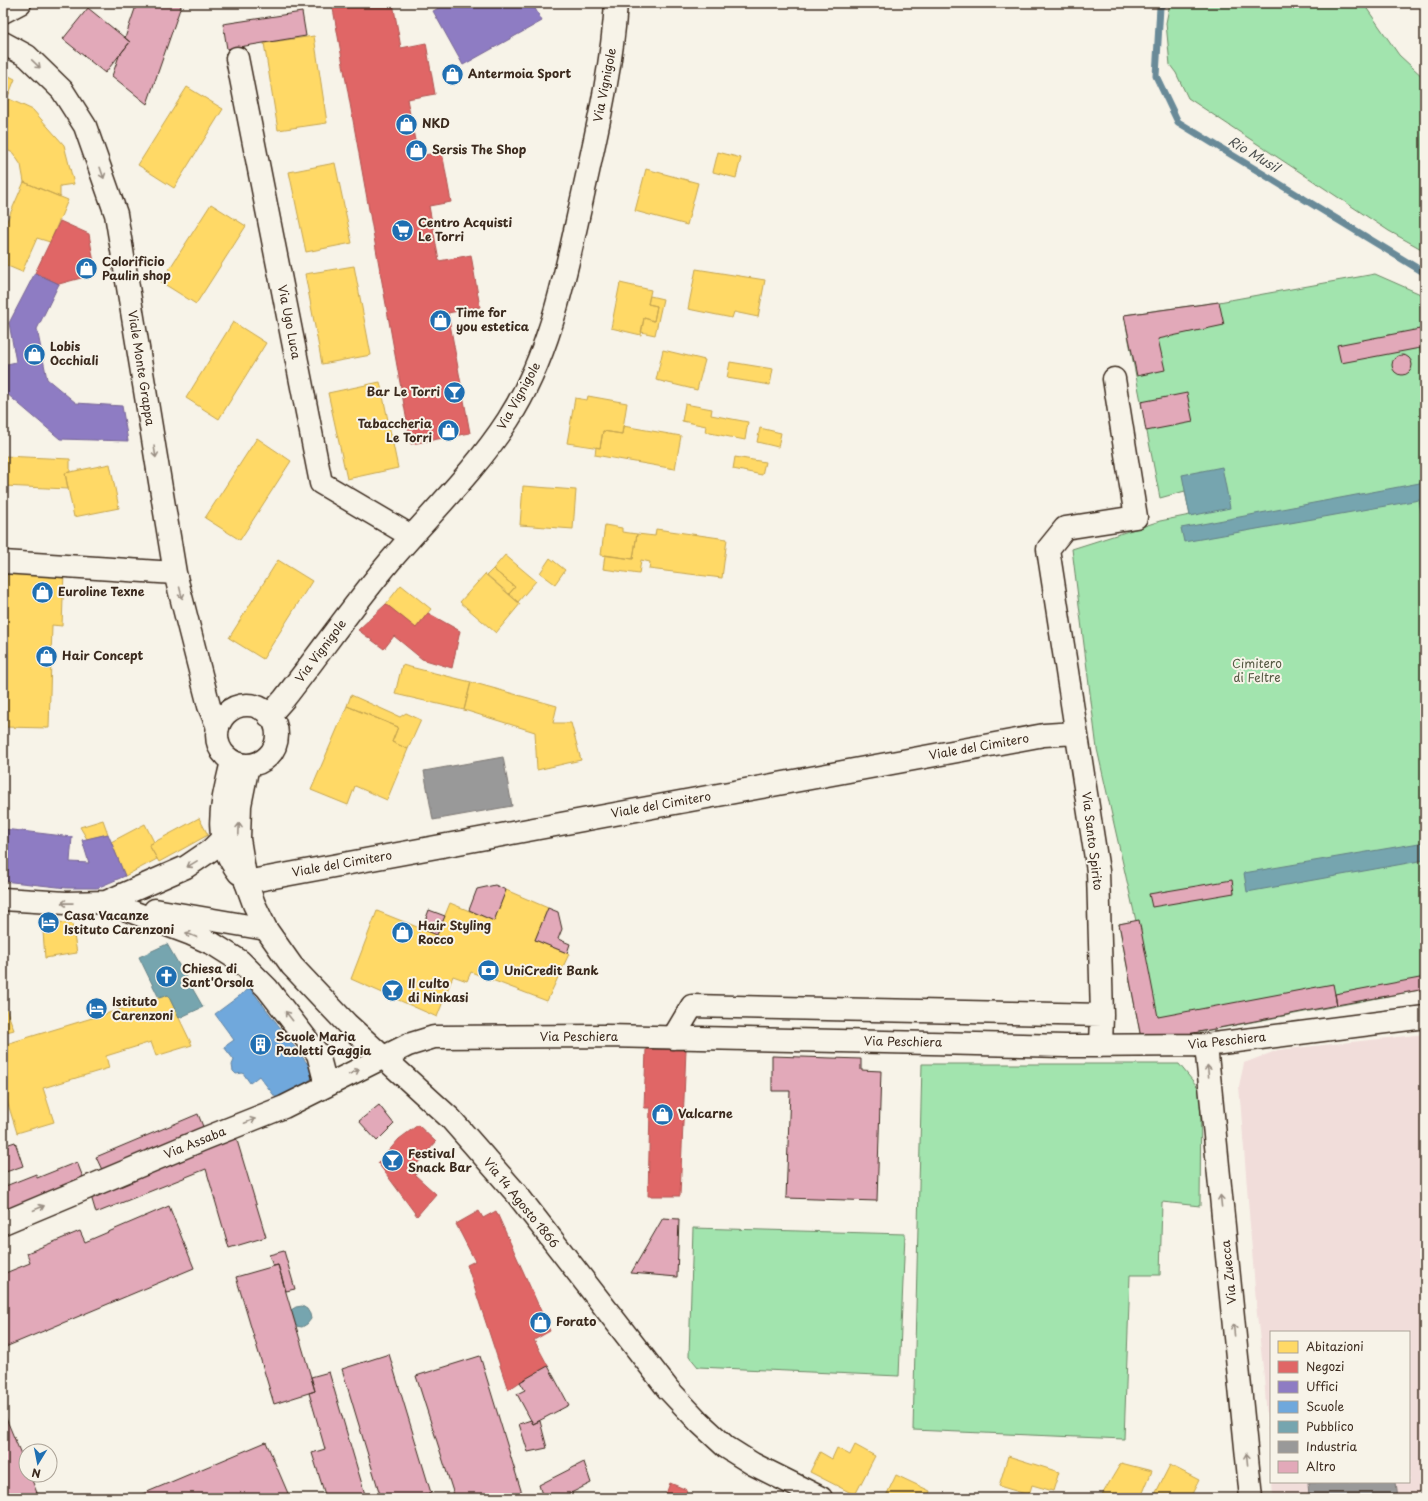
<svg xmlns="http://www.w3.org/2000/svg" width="1428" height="1501" font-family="'Playpen Sans',sans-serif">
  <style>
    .built { fill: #f1ddda }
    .green { fill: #a2e4ae; stroke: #6e8766 }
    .homes { fill: #ffd966; stroke: #c4a450 }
    .shops { fill: #e06666; stroke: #ae5450 }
    .offices { fill: #8e7cc3; stroke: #756392 }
    .schools { fill: #6fa8dc; stroke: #5f82a3 }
    .public { fill: #76a5af; stroke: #648084 }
    .industry { fill: #999; stroke: #7d7874 }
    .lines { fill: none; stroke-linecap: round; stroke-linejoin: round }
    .stream { stroke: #698a98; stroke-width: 7 }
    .building { fill: #e2a9b9; stroke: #3b2a1e }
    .minor-casing { stroke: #3b2a1e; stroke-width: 25 }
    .major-casing { stroke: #3b2a1e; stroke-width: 25 }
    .minor { stroke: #f7f3e8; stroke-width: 22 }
    .major { stroke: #f7f3e8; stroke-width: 22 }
    .oneway { stroke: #998e83 }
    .labels { text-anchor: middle; stroke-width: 4; stroke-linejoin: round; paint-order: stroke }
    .poi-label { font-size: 12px; font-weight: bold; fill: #3b2a1e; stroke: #f7f3e8; text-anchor: start }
    .street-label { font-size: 12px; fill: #3b2a1e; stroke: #f7f3e8 }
    .park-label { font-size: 12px; fill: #555842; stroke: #f7f3e8 }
    .water-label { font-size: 13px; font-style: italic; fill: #4e5251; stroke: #f7f3e8 }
  </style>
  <rect width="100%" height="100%" fill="#f7f3e8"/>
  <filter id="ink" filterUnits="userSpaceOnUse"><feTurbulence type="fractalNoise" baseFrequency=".025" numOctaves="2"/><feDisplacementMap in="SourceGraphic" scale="8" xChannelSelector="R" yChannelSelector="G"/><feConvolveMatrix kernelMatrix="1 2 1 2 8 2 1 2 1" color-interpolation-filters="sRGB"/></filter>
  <g filter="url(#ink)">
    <path class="built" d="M1425 1034V1498H1273L1272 1482H1409V1332H1271V1476L1264 1377 1257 1314 1239 1086 1244 1063 1278 1050Z"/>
    <path class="green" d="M1170 3H1363L1399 55 1425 79V251L1389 231 1188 98 1176 73 1170 65 1166 23Z
      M1375 274 1425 296V989L1142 1043 1119 924 1136 921 1097 749 1072 549 1160 521 1190 515 1185 491 1160 498 1124 315 1219 302Z
      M922 1064H1179L1201 1091 1200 1206 1162 1202 1160 1275H1130L1124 1439 913 1430Z
      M693 1228 905 1234 899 1376 698 1367 689 1356Z"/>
    <path class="homes" d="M314 36 327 123 278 130 264 43Z
      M3 73 15 79 3 109Z
      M187 87 223 109 174 188 138 165Z
      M7 98 33 110 64 145 74 184 60 186V197L24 182 21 165 13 153 3 148V109Z
      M718 152 741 158 736 178 713 172Z
      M335 163 352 243 306 252 289 172Z
      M646 169 698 183 687 225 635 211Z
      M24 182 68 200 50 242 37 238 22 272 3 264V230Z
      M211 204 246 226 196 304 161 282Z
      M354 266 371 355 322 364 305 274Z
      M696 269 765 280 758 317 734 312 732 318 688 309Z
      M620 283 651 290 648 304 657 306 654 321 644 318 641 335 611 328Z
      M650 296 663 299 655 335 641 332 644 318 654 321 657 306 648 304Z
      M233 322 266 343 219 419 186 398Z
      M663 350 705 360 697 390 656 380Z
      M730 362 773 369 770 385 727 378Z
      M380 382 398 468 347 479 328 393Z
      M588 396 627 403 622 434 603 431 600 448 567 443 575 398 587 400Z
      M685 404 712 409 711 415 748 422 745 440 705 432 706 426 682 421Z
      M623 426 681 436 675 469 595 455 596 447 600 448 603 431 622 434Z
      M760 428 781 433 778 447 757 442Z
      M257 438 291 461 240 540 205 518Z
      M3 456 70 459V472L65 473 68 489 3 486Z
      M735 457 765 462 762 475 733 469Z
      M110 464 119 508 74 517 65 473Z
      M523 486 576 490 573 529 520 525Z
      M605 525 622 528V532L637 534 633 559 601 555Z
      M656 529 727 539 722 578 649 569 650 562 641 560 639 574 603 569 605 555 633 559 637 534 655 536Z
      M505 555 536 581 518 602 509 594 515 587 493 569Z
      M550 558 565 570 555 584 540 573Z
      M278 560 312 581 263 659 229 638Z
      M493 569 515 587 509 594 487 575Z
      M3 570 64 572 62 626 52 625 49 728 3 727Z
      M485 574 520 604 496 633 460 602Z
      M401 585 431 609 416 628 386 604Z
      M402 665 471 682 464 710 395 694Z
      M471 682 557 706 553 723H571L581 760 537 770 535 732 464 710Z
      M351 695 400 717 406 713 421 720 408 749 392 742 398 727 347 706Z
      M347 706 398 727 392 742 408 749 387 800 355 786 348 805 311 790Z
      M199 818 208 835 159 862 149 845Z
      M103 820 108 834 87 839 80 827Z
      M145 824 154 842 149 845 157 859 125 876 111 842Z
      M506 890 548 908 535 940 569 954 547 1001 471 972 467 981 453 976 437 1017 351 979 377 911 437 935 450 903 494 921Z
      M42 919 72 924 77 953 45 958Z
      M168 995 192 1045 156 1056 151 1042 106 1056 109 1068 43 1088 54 1122 17 1133 3 1088V1045Z
      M3 1000 14 1030 3 1033Z
      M855 1445 875 1456 855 1495 810 1472 820 1452 832 1459 837 1448 850 1455Z
      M1008 1456 1059 1472 1053 1491 1032 1485 1029 1495 999 1486Z
      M1121 1463 1152 1471 1142 1495 1147 1498H1100Z
      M1170 1465 1199 1480 1190 1498H1153Z
      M896 1475 930 1491 929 1496 933 1498H885Z"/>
    <path class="shops" d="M332 3H393L401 48 426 43 435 94 407 99 418 156 442 152 451 202 429 206 439 261 471 255 480 307 448 313 470 433 411 444Z
      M60 221 89 234 96 274 59 284 35 273Z
      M386 604 416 628 428 613 460 631 452 668 422 659 394 636 384 649 358 630Z
      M646 1049 686 1050 680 1196H648L650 1108H644Z
      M418 1125 436 1142 416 1165 420 1169 415 1175 436 1194 417 1216 378 1163 399 1139Z
      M479 1211 483 1218 496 1211 550 1331 534 1340 548 1366 520 1382 508 1390 467 1265 475 1261 456 1224Z
      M670 1483 687 1490 684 1498H666V1494Z"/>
    <path class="offices" d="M448 3H532L542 21 463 65 433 11Z
      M35 273 59 284 37 329 47 379 76 403 122 406 128 441 60 439 6 393 3 400V365L16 362 9 323Z
      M4 829 72 837 70 862 89 863 82 840 108 834 125 876 97 888H67L3 881Z"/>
    <path class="schools" d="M250 988 316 1075 280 1103 259 1076 250 1083 243 1073 236 1074 233 1071 232 1065 234 1060 224 1047 234 1040 215 1014Z"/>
    <path class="public" d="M1222 467 1230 508 1190 516 1182 475Z
      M1425 482V532L1419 500 1184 542 1181 528Z
      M1425 842V860L1247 892 1244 873Z
      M167 944 203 1007 179 1018 168 995 159 998 139 957Z
      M302 1306 307 1309 310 1314 311 1319 307 1324 302 1327 296 1326 291 1310 296 1307Z"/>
    <path class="industry" d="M503 757 512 806 433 820 424 771Z
      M1308 1482H1396L1398 1498H1309Z"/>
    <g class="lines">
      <path class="stream" d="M1164 3 1160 7 1156 76 1178 122 1425 273"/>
    </g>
    <path class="building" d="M137 3H182L147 104 112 76 119 56 130 42 125 38Z
      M88 8 130 42 105 73 63 39Z
      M302 12 306 36 227 49 223 24Z
      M1219 302 1224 325 1158 339 1165 370 1137 376 1124 315Z
      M1425 328V355H1422L1420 348 1341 363 1337 345Z
      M1392 365a10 10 0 1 1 20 0a10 10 0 1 1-20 0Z
      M1187 393 1193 422 1146 431 1141 402Z
      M1232 880 1234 893 1152 907 1149 894Z
      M495 885 506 890 494 921 469 910 477 889Z
      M548 908 558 912 562 929 558 939 570 944 567 953 535 940Z
      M429 910 445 916 437 935 422 929Z
      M1139 920 1158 1017 1333 984 1337 1005 1142 1043 1119 924Z
      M1425 977V989L1337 1005 1335 994Z
      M772 1056 861 1059V1070L881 1071 877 1201 786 1198 790 1091H772Z
      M379 1105 394 1124 377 1141 359 1121Z
      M198 1114 204 1129 103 1172 96 1157Z
      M236 1137 266 1237 229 1248 206 1169 96 1213 91 1196Z
      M15 1142 23 1166 3 1173V1146Z
      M77 1162 84 1180 3 1213V1187L36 1174 37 1178Z
      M169 1206 194 1268 3 1348V1274L30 1263 27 1253 80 1231 85 1242Z
      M663 1218 679 1219 677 1277 631 1273Z
      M284 1251 295 1289 286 1291 278 1265 273 1266 269 1255Z
      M278 1265 315 1391 274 1404 236 1277Z
      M389 1354 431 1493 415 1498H381L342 1369Z
      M480 1356 523 1497 520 1498H455L416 1376Z
      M548 1366 569 1405 533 1424 517 1394 525 1390 520 1382Z
      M329 1372 366 1498H326L312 1453 325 1449 309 1393 315 1391 311 1377Z
      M3 1411 26 1466V1475H30L39 1498H3Z
      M531 1420 533 1424 540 1421 547 1448 528 1452 519 1424Z
      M266 1442 290 1498H133Z
      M584 1462 591 1483 561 1498H543L539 1485Z"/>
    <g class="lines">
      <defs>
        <path id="minor" d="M3 43 27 56 62 90 85 126 116 214 175 573 209 706 218 727
          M237 58 321 483 411 536
          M3 562 175 573
          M246 882 1044 735 1076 733
          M3 899 66 903 106 902 119 904
          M106 902 191 934 213 944 240 961 267 988 318 1054 324 1077V1086
          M106 902 186 867 211 850 222 839
          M155 910 266 929
          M673 1038 692 1006 1102 1015
          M1206 1045 1251 1498
          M1101 1046 1102 1015 1098 871 1048 549 1065 528 1136 517 1114 379
          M3 1223 201 1140 284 1107 408 1045 434 1037 606 1036 1065 1046 1206 1045 1425 1017"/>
        <path id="major" d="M3 12 20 3
          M217 735a30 30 0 1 1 60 0a30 30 0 1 1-60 0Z
          M269 716 284 699C320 653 353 605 391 560 430 514 475 471 508 420 551 353 565 275 582 199 596 134 612 69 616 3
          M232 761C223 802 210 836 239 873
          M248 765 240 805 239 839 246 882 254 904 266 929 292 966 347 1024 451 1119 516 1193 668 1389 700 1423 726 1447 753 1464 821 1498"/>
      </defs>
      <use href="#minor" class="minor-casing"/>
      <use href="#major" class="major-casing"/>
      <use href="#minor" class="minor"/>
      <use href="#major" class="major"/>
    </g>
    <defs><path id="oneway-shaft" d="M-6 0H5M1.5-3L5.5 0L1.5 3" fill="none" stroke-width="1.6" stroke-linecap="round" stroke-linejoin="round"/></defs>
    <g class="oneway">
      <use href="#oneway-shaft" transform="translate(36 64) rotate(44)"/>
      <use href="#oneway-shaft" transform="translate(102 173) rotate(71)"/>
      <use href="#oneway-shaft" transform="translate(155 452) rotate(81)"/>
      <use href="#oneway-shaft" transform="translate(181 593) rotate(76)"/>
      <use href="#oneway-shaft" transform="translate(239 829) rotate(-88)"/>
      <use href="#oneway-shaft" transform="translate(192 864) rotate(149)"/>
      <use href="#oneway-shaft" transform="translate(67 903) rotate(-179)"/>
      <use href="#oneway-shaft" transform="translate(191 935) rotate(-157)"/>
      <use href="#oneway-shaft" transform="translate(289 1016) rotate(-128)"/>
      <use href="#oneway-shaft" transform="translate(1208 1071) rotate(-96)"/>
      <use href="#oneway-shaft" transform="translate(354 1072) rotate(-26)"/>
      <use href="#oneway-shaft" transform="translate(250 1121) rotate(-22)"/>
      <use href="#oneway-shaft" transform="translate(1221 1201) rotate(-96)"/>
      <use href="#oneway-shaft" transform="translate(39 1208) rotate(-23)"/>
      <use href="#oneway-shaft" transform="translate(1234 1330) rotate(-96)"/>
      <use href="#oneway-shaft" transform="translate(1247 1459) rotate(-96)"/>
    </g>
  </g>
  <defs>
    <symbol id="shop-disc" viewBox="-11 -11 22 22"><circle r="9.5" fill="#1f6fb2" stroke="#f7f3e8"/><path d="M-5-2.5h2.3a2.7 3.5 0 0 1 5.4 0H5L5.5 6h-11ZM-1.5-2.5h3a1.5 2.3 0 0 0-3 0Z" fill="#fff"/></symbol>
    <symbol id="supermarket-disc" viewBox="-11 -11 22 22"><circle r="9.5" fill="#1f6fb2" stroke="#f7f3e8"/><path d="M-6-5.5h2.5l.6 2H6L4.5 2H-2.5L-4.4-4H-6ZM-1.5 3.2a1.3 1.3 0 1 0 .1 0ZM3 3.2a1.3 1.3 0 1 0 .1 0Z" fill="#fff"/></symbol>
    <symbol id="bar-disc" viewBox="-11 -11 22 22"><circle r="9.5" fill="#1f6fb2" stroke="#f7f3e8"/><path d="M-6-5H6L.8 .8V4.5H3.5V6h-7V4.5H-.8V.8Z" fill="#fff"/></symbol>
    <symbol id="hotel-disc" viewBox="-11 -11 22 22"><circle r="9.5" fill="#1f6fb2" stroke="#f7f3e8"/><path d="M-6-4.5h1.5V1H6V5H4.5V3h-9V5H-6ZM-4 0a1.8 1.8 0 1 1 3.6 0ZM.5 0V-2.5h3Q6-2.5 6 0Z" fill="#fff"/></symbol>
    <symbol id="bank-disc" viewBox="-11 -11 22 22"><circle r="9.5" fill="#1f6fb2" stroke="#f7f3e8"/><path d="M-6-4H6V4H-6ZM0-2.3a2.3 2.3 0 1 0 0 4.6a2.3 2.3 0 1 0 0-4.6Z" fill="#fff"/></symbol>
    <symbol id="church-disc" viewBox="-11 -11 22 22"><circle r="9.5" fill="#1f6fb2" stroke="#f7f3e8"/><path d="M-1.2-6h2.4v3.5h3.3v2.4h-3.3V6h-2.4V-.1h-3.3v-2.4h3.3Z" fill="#fff"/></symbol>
    <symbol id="building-disc" viewBox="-11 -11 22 22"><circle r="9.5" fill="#1f6fb2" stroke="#f7f3e8"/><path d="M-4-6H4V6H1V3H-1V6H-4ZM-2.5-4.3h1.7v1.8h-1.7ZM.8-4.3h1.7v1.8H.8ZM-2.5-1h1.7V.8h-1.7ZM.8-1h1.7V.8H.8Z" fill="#fff"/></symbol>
  </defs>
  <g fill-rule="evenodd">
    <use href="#shop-disc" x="440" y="62" width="25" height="25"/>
    <use href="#shop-disc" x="394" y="112" width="25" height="25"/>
    <use href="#shop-disc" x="404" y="138" width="25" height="25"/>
    <use href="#supermarket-disc" x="390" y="218" width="25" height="25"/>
    <use href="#shop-disc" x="74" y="256" width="25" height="25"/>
    <use href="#shop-disc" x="428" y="308" width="25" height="25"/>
    <use href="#shop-disc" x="22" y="342" width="25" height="25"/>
    <use href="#bar-disc" x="442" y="380" width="25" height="25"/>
    <use href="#shop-disc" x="436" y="418" width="25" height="25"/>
    <use href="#shop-disc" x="30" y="580" width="25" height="25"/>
    <use href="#shop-disc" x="34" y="644" width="25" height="25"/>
    <use href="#hotel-disc" x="36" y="910" width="25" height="25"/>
    <use href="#shop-disc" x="390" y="920" width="25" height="25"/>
    <use href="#bank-disc" x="476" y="958" width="25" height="25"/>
    <use href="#church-disc" x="154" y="964" width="25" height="25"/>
    <use href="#bar-disc" x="380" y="978" width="25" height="25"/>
    <use href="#hotel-disc" x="84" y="996" width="25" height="25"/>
    <use href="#building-disc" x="248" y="1032" width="25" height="25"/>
    <use href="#shop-disc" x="650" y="1102" width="25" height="25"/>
    <use href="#bar-disc" x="380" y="1148" width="25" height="25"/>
    <use href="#shop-disc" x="528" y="1310" width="25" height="25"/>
  </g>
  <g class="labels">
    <g class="poi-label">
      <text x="468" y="78">Antermoia Sport</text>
      <text x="422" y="128">NKD</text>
      <text x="432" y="154">Sersis The Shop</text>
      <text x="418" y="227">Centro Acquisti<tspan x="418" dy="14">Le Torri</tspan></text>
      <text x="102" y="266">Colorificio<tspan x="102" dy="14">Paulin shop</tspan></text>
      <text x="456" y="317">Time for<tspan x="456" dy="14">you estetica</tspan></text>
      <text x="50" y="351">Lobis<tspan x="50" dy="14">Occhiali</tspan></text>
      <text x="440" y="396" text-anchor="end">Bar Le Torri</text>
      <text x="432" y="428" text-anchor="end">Tabaccheria<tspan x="432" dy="14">Le Torri</tspan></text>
      <text x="58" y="596">Euroline Texne</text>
      <text x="62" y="660">Hair Concept</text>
      <text x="64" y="920">Casa Vacanze<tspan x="64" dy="14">Istituto Carenzoni</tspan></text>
      <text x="418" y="930">Hair Styling<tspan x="418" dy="14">Rocco</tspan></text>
      <text x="182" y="973">Chiesa di<tspan x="182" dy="14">Sant'Orsola</tspan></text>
      <text x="504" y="975">UniCredit Bank</text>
      <text x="408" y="988">Il culto<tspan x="408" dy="14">di Ninkasi</tspan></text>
      <text x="112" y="1006">Istituto<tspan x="112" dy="14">Carenzoni</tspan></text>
      <text x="276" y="1041">Scuole Maria<tspan x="276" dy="14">Paoletti Gaggia</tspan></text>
      <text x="678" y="1118">Valcarne</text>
      <text x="408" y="1158">Festival<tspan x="408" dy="14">Snack Bar</tspan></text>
      <text x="556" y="1326">Forato</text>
    </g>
    <g class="street-label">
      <text transform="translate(605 85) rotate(-79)" y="4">Via Vignigole</text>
      <text transform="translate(289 322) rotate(79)" y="4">Via Ugo Luca</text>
      <text transform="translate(141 368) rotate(81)" y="4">Viale Monte Grappa</text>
      <text transform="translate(519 396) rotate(-61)" y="4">Via Vignigole</text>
      <text transform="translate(321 651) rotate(-53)" y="4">Via Vignigole</text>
      <text transform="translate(979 747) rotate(-10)" y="4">Viale del Cimitero</text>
      <text transform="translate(661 805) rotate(-10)" y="4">Viale del Cimitero</text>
      <text transform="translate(1092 841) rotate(83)" y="4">Via Santo Spirito</text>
      <text transform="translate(342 864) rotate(-10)" y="4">Viale del Cimitero</text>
      <text x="579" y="1041">Via Peschiera</text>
      <text transform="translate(1227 1041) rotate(-6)" y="4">Via Peschiera</text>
      <text transform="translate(903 1042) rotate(1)" y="4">Via Peschiera</text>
      <text transform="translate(195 1143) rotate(-22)" y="4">Via Assaba</text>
      <text transform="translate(521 1203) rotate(51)" y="4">Via 14 Agosto 1866</text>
      <text transform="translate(1229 1272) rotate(-96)" y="4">Via Zuecca</text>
    </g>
    <g class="park-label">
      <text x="1257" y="668">Cimitero<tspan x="1257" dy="14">di Feltre</tspan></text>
    </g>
    <g class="water-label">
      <text transform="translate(1254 154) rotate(31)" y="5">Rio Musil</text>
    </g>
  </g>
  <rect width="1428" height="1501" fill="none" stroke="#f7f3e8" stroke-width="16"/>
  <rect x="8" y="8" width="1412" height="1485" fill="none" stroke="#3b2a1e" stroke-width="1.5" filter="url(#ink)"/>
  <rect x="1270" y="1331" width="140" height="152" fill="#f7f3e8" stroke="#aca397"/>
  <rect x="1278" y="1341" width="20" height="12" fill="#ffd966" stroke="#aca397"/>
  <text x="1306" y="1351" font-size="12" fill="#3b2a1e">Abitazioni</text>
  <rect x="1278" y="1361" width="20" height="12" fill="#e06666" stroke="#aca397"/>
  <text x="1306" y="1371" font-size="12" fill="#3b2a1e">Negozi</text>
  <rect x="1278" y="1381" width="20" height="12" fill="#8e7cc3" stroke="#aca397"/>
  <text x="1306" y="1391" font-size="12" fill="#3b2a1e">Uffici</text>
  <rect x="1278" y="1401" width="20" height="12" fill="#6fa8dc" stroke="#aca397"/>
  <text x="1306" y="1411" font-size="12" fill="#3b2a1e">Scuole</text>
  <rect x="1278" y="1421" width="20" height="12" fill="#76a5af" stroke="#aca397"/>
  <text x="1306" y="1431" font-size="12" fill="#3b2a1e">Pubblico</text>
  <rect x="1278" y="1441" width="20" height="12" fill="#999999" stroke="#aca397"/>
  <text x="1306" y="1451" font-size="12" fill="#3b2a1e">Industria</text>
  <rect x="1278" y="1461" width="20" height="12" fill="#e2a9b9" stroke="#aca397"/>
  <text x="1306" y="1471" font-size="12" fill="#3b2a1e">Altro</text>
  <g transform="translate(38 1463) rotate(190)"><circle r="19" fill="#f7f3e8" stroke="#aca397"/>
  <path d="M0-3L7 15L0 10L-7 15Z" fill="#1f6fb2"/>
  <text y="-6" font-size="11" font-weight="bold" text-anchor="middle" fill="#3b2a1e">N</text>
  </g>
</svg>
